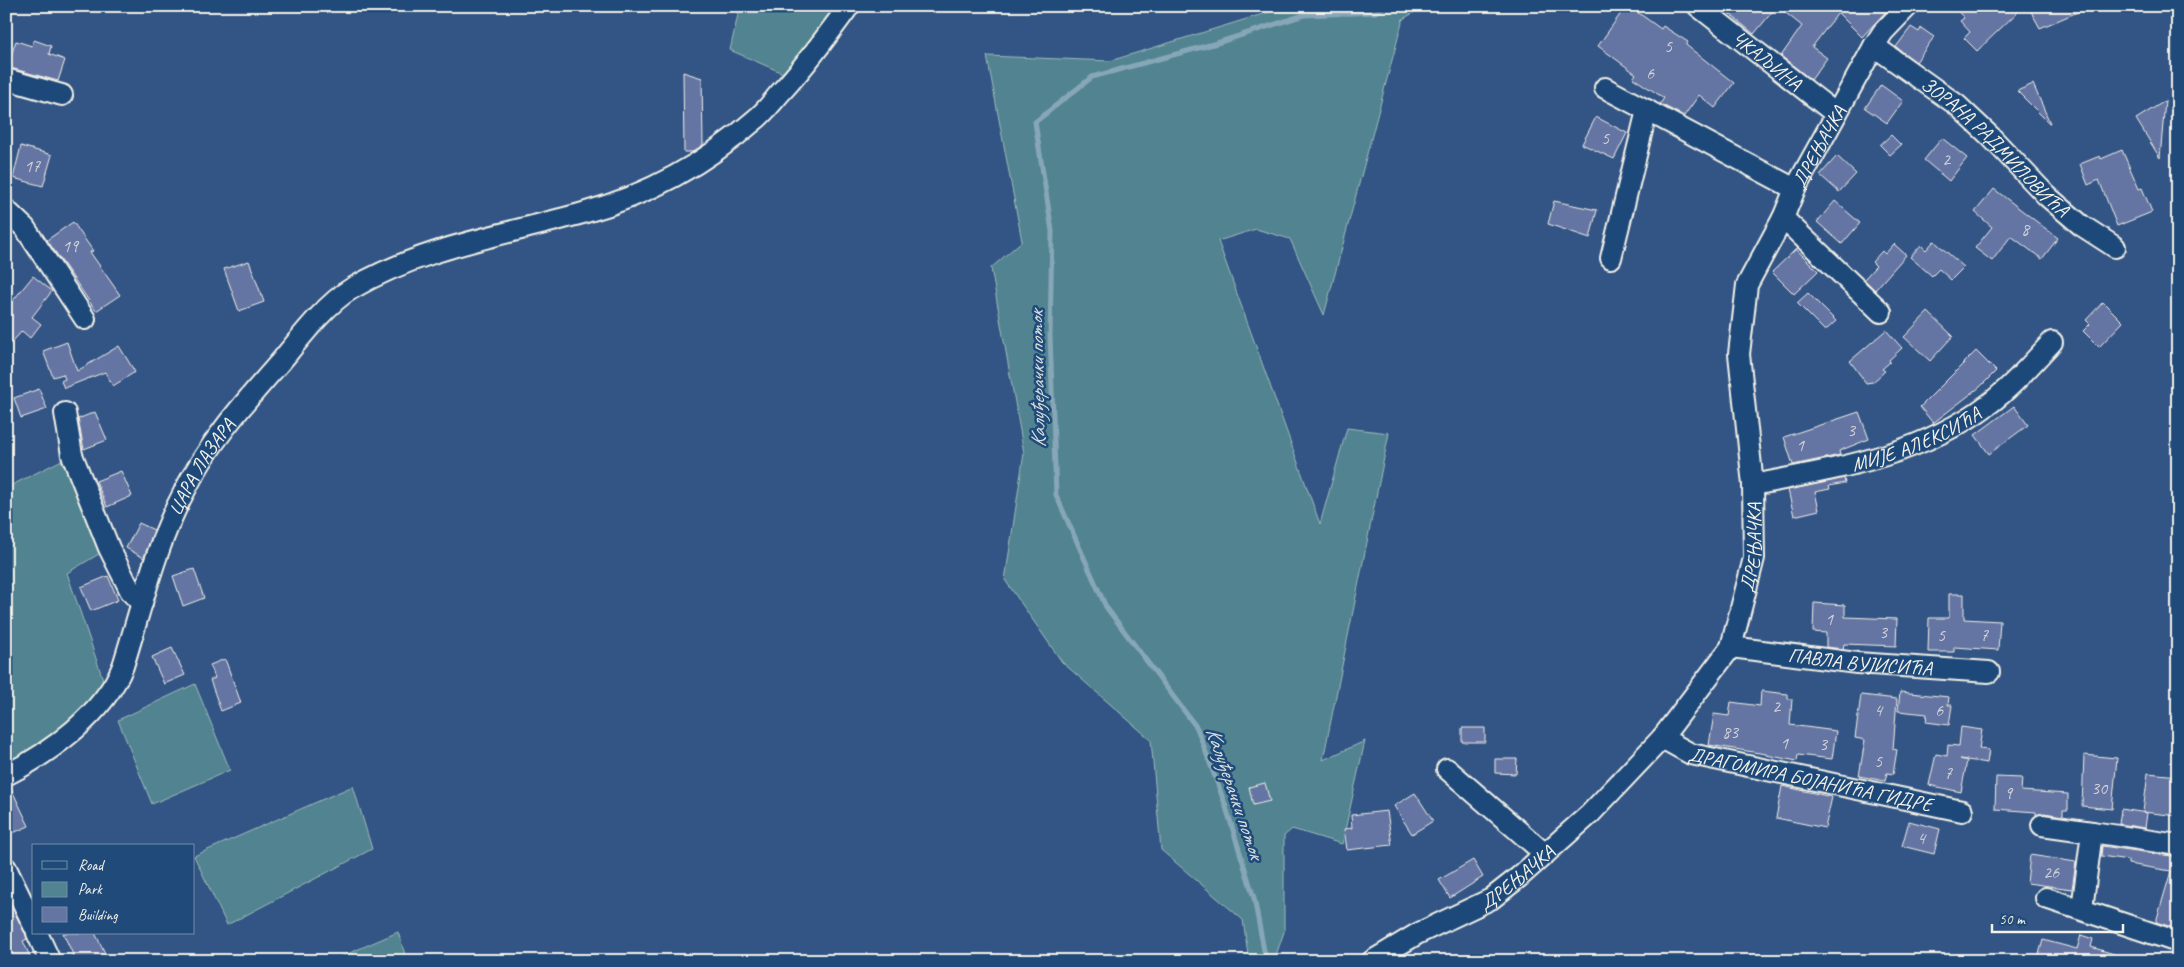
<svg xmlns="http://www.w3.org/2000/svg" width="2184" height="967" font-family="Caveat,sans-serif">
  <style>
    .green { fill: #518490; stroke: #a2babc }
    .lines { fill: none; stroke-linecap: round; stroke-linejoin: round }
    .stream { stroke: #87a7b8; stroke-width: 5 }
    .building { fill: #6575a3; stroke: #f4f1e8 }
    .minor-casing { stroke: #f4f1e8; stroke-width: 24 }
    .minor { stroke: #1f4a7a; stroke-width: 20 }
    .labels { text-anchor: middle; stroke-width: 5; stroke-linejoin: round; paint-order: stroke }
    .number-label { font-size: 18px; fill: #d0d2d7 }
    .street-label { font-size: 20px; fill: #f4f1e8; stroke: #1f4a7a }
    .water-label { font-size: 21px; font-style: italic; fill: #d9dfdc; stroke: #1f4a7a }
  </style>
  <rect width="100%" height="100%" fill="#325585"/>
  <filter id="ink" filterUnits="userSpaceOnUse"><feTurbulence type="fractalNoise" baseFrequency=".02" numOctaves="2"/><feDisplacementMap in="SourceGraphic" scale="10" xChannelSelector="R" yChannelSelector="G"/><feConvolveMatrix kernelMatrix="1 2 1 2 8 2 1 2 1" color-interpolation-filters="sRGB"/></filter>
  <g filter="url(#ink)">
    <path class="green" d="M740 6H838L785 74 730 50Z
      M1289 6H1425L1403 19 1324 315 1290 239 1256 229 1218 241 1320 524 1347 428 1389 433 1323 760 1365 741 1342 844 1292 829 1284 836V932L1274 961H1249L1243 920 1161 850 1151 740 1062 662 1005 580 1024 453 991 268 1022 241 987 56 1110 61Z
      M72 455 109 548 67 573 108 694 52 749 6 765V488Z
      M195 684 230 770 152 804 118 720Z
      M353 786 372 849 227 925 194 856Z
      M398 932 407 961H331Z"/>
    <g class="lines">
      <path class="stream" d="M1266 961 1254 898 1225 804 1197 728 1106 607 1056 495 1050 336 1052 231 1035 122 1092 77 1217 43 1304 15 1376 12 1385 6"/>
    </g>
    <path class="building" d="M1626 6H1629L1661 29 1663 26 1688 42 1686 45 1734 83 1715 108 1699 95 1684 116 1660 104 1664 98 1633 78 1636 74 1598 46Z
      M1720 6H1891L1862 37 1838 13 1812 47 1827 58 1811 80 1781 56 1802 26 1777 6 1754 34Z
      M1953 6H2024L1977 51 1964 38 1970 32 1960 21 1964 18Z
      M2028 6H2092L2040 28Z
      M1911 27 1919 32 1921 28 1934 37 1916 62 1896 47Z
      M34 40 51 46 49 54 65 60 58 81 7 67 16 41 32 46Z
      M683 72 702 78 703 145 692 152H684Z
      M2033 84 2050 123H2049L2017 91Z
      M1881 85 1903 101 1887 123 1865 108Z
      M2165 101 2160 158 2136 119Z
      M1596 117 1627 133 1614 159 1582 144Z
      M1891 135 1901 145 1890 155 1880 145Z
      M1942 138 1967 158 1949 181 1924 160Z
      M21 146 52 155 43 186 13 178Z
      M2122 150 2139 189 2142 188 2152 212 2117 226 2099 180 2088 185 2080 164 2100 156 2101 159Z
      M1837 156 1856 174 1839 192 1820 175Z
      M1994 189 2058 238 2042 259 2011 236 1992 261 1975 248 1992 227 1975 212Z
      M1554 201 1597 210 1590 238 1548 224Z
      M1835 201 1860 223 1842 244 1817 222Z
      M73 222 93 251 90 252 120 295 96 311 47 240Z
      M1934 241 1964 267 1951 280 1939 269 1932 276 1910 257 1921 245 1926 250Z
      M1894 244 1906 255 1875 290 1864 279 1876 266 1872 262 1882 251 1885 254Z
      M1796 249 1818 271 1794 294 1772 272Z
      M249 261 264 302 239 311 224 269Z
      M33 276 52 291 32 317 41 324 30 338 22 331 6 349V309Z
      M1808 293 1836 321 1825 331 1797 303Z
      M2103 302 2123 322 2099 347 2083 331 2090 324 2086 320Z
      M1928 312 1953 336 1930 361 1904 337Z
      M1886 330 1902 348 1889 360 1890 362 1882 369 1885 371 1873 382 1866 383 1850 361Z
      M67 342 77 371 119 346 135 372 113 386 105 372 64 388 61 381 65 379 63 374 53 377 43 351Z
      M1976 351 1996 371 1980 387 1933 423 1920 407Z
      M39 389 47 409 21 418 14 398Z
      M2014 406 2028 425 1989 454 1975 435Z
      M95 412 107 440 84 449 78 419Z
      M1859 412 1869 439 1839 451 1840 455 1793 465 1784 437Z
      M121 471 132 496 107 507 96 481Z
      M1844 478 1845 483 1829 486 1830 489 1815 492 1819 510 1794 516 1788 490Z
      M139 523 154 530 144 558 126 548Z
      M194 569 204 598 183 606 173 576Z
      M108 576 118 600 91 611 81 587Z
      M1949 594H1964V619L2000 621 1998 650 1954 647V652H1928L1929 618H1949Z
      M1814 603 1845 605V617L1897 619 1896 646 1844 644 1843 649 1826 647V633L1813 632Z
      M172 648 185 675 164 684 152 657Z
      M225 659 241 703 221 711 210 680 215 678 210 665Z
      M1761 691 1788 694V699H1792L1790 725 1836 731 1832 759 1798 755 1797 761 1766 755V754L1709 745 1714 714 1729 716 1731 702 1760 706Z
      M1900 692 1949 697 1948 705H1952L1949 725 1926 722 1927 714 1898 711Z
      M1861 695 1897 699 1893 749 1897 750 1893 774 1887 773 1885 781 1859 776 1865 740 1855 738Z
      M1961 727 1982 730 1979 749 1989 750 1987 763 1960 759 1967 761 1961 792 1929 785 1936 754 1947 756 1948 745 1959 746Z
      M1462 728H1485V742H1462Z
      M2084 755 2117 758 2112 809 2082 806Z
      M1495 759H1517L1516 774 1495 773Z
      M2148 773 2178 776V816L2143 812Z
      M1996 777 2022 778 2021 791 2068 794V810H2063V816L2044 813 2036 815V812L1995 809Z
      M1265 783 1270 801 1253 805 1249 787Z
      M10 786 29 826 6 836V787Z
      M1782 786 1832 797 1825 828 1776 818Z
      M1415 793 1433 821 1412 834 1394 806Z
      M2121 809 2147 813 2145 828 2119 824Z
      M1387 811 1392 845 1347 850 1344 829 1352 828 1351 815Z
      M1909 821 1940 829 1934 854 1902 846Z
      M2102 846 2178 857V929L2156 922 2171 871 2128 864V860L2101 856Z
      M2030 855 2076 862 2072 889 2027 883Z
      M1473 860 1483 877 1450 898 1439 880Z
      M6 896 26 934 27 939 23 941 32 961H6Z
      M63 933H95L106 955 94 961H76Z
      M2081 935 2093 939 2091 947 2124 957V961H2037L2043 940 2077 949Z"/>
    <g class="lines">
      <defs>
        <g id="minor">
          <path id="s1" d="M1698 6 1836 114"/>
          <path id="s2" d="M1874 46 1957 105 1991 137 2047 196 2081 225 2115 247"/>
          <path d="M6 79 62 95"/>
          <path d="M1605 88 1795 189"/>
          <path d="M6 210 25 228 85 319"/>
          <path d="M1783 218 1881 312"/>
          <path d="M1611 258 1647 110"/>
          <path d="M65 413 72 455 109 548 131 592 142 603"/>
          <path id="s3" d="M1753 485C1835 469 1920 456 1989 404 2012 387 2032 363 2052 342"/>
          <path id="s4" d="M1731 647 1857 663 1989 672"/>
          <path id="s5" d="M1662 738 1691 754 1962 811"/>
          <path d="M1447 769 1545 854"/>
          <path id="s6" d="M6 775C50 753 104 714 123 666 141 609 155 547 183 494 208 443 245 402 282 360 300 338 327 303 351 289 422 247 505 235 583 213 648 195 706 163 756 119 765 112 773 101 781 92 806 65 827 36 849 6"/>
          <path d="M2042 825 2092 832 2082 909"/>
          <path d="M2092 832 2178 845"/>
          <path d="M6 868 34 926"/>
          <path d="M2046 898 2178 942"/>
          <path d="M37 933 50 961"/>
          <path id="s7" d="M1372 961 1417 934 1491 899 1519 877 1590 814 1662 738 1731 647 1754 558 1753 485 1739 354 1747 285 1783 218 1795 189 1874 46 1883 32 1908 6"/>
        </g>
      </defs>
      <use href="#minor" class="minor-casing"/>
      <use href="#minor" class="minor"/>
    </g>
  </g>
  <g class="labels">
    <g class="number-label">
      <text x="1668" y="52">5</text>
      <text x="1650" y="79">6</text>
      <text x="1605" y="144">5</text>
      <text x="1946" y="165">2</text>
      <text x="32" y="172">17</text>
      <text x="2025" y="235">8</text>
      <text x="70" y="252">19</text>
      <text x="1851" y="436">3</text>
      <text x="1800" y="451">1</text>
      <text x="1829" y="625">1</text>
      <text x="1883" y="638">3</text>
      <text x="1941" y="641">5</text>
      <text x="1984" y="641">7</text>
      <text x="1776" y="712">2</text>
      <text x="1878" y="716">4</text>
      <text x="1939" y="716">6</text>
      <text x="1730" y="738">83</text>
      <text x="1784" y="749">1</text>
      <text x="1823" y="750">3</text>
      <text x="1878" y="767">5</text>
      <text x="1948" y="779">7</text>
      <text x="2099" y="794">30</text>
      <text x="2008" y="799">9</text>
      <text x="1921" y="844">4</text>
      <text x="2051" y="878">26</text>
    </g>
    <g class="street-label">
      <text dy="7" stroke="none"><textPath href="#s1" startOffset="88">ЧКАЉИНА</textPath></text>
      <text dy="7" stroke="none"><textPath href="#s7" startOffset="1006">ДРЕЊАЧКА</textPath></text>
      <text dy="7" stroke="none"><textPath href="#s2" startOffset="158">ЗОРАНА РАДМИЛОВИЋА</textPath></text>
      <text dy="7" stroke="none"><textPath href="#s3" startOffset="170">МИЈЕ АЛЕКСИЋА</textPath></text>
      <text dy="7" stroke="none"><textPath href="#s6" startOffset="378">ЦАРА ЛАЗАРА</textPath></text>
      <text dy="7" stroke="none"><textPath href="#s7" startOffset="586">ДРЕЊАЧКА</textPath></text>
      <text dy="7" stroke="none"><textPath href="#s4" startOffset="130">ПАВЛА ВУЈИСИЋА</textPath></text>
      <text dy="7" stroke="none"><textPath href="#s5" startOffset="155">ДРАГОМИРА БОЈАНИЋА ГИДРЕ</textPath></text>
      <text dy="7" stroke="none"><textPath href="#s7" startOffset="168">ДРЕЊАЧКА</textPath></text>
    </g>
    <g class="water-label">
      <text transform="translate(1037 379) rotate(-91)" y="7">Калуђерачки поток</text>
      <text transform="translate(1235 793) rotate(71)" y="7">Калуђерачки поток</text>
    </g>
  </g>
  <rect width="2184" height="967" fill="none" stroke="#1f4a7a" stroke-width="25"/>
  <rect x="12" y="12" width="2159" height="942" fill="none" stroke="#f4f1e8" stroke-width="2" filter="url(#ink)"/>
  <rect x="32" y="844" width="162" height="90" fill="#1f4a7a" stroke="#748da6"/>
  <rect x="42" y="861" width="25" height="8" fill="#1f4a7a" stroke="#748da6"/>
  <text x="78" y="870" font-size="15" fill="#f4f1e8">Road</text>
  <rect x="42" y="882" width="25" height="15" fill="#518490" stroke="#748da6"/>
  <text x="78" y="894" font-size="15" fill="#f4f1e8">Park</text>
  <rect x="42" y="907" width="25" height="15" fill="#6575a3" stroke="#748da6"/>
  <text x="78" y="920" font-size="15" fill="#f4f1e8">Building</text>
  <path d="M1992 924v8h131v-8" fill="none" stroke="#f4f1e8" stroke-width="2.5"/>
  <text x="1999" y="924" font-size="15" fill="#f4f1e8" stroke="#1f4a7a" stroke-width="4" paint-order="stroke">50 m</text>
</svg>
